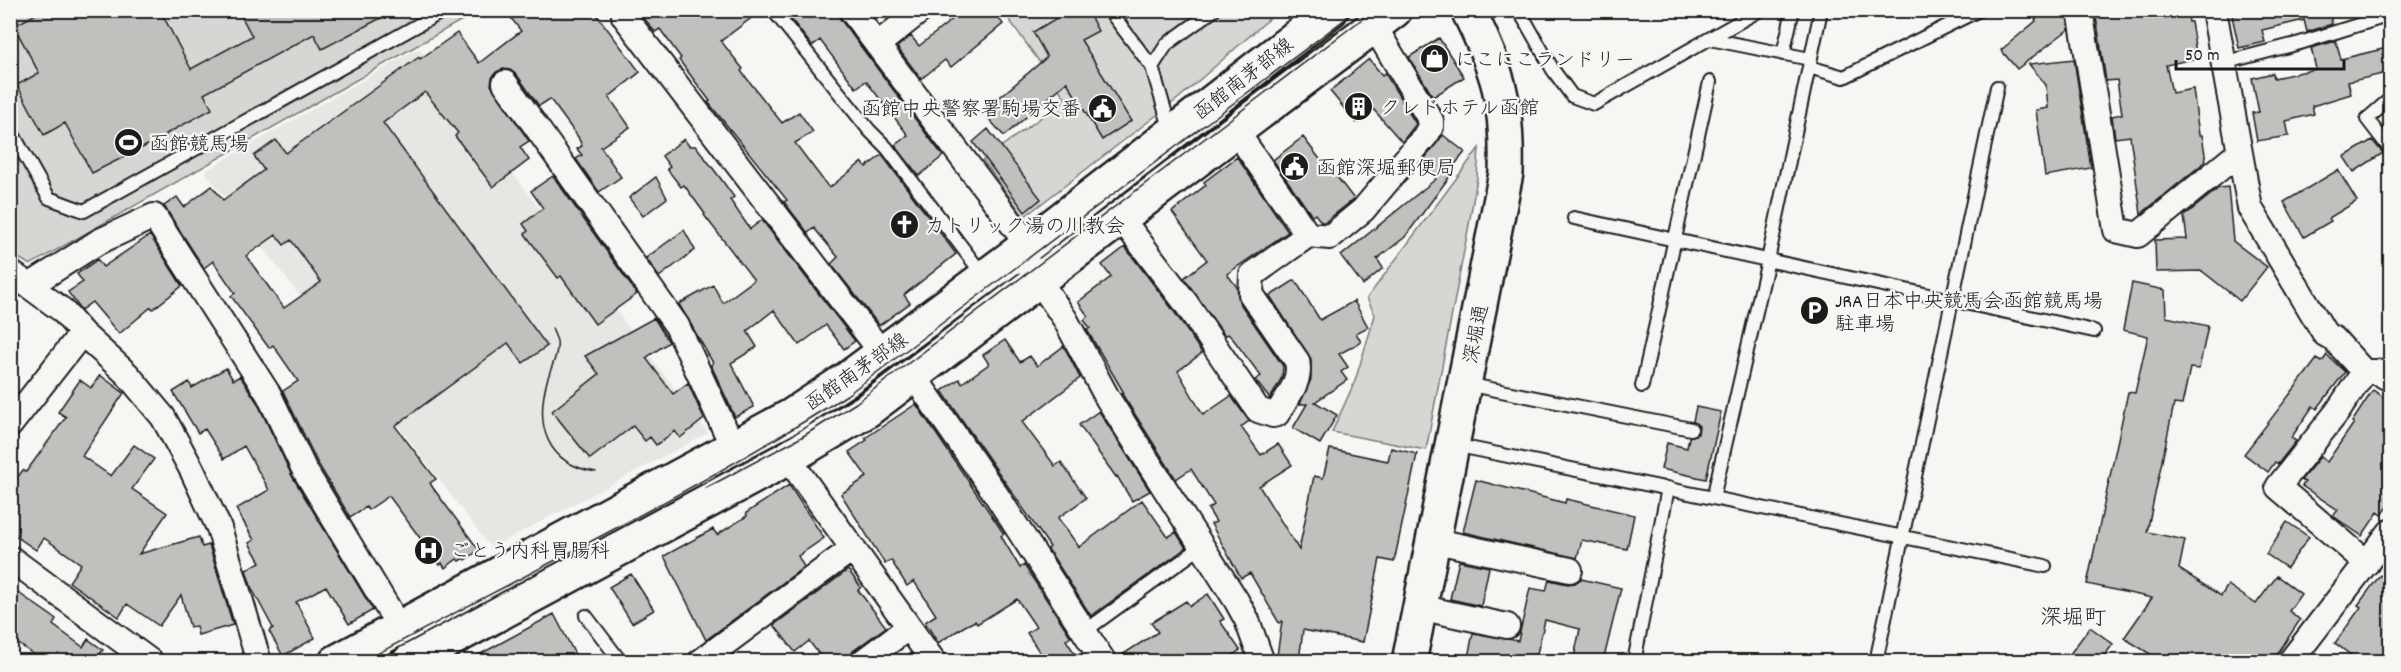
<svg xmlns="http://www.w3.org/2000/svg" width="2401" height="672" font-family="Dekko,'Klee One',sans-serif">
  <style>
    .built { fill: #e6e6e2 }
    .green { fill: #d6d6d2; stroke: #797977; stroke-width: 1.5 }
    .building { fill: #c0c0bd; stroke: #1c1c1c; stroke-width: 1.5; fill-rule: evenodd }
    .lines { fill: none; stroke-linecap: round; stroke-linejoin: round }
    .lane-casing { stroke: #1c1c1c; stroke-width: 16 }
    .street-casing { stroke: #1c1c1c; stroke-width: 28 }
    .secondary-casing { stroke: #1c1c1c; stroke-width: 38 }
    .primary-casing { stroke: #1c1c1c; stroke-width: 38 }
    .lane { stroke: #f6f6f2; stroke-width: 12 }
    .street { stroke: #f6f6f2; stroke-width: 24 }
    .secondary { stroke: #f6f6f2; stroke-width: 33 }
    .primary { stroke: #f6f6f2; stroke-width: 33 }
    .tram { stroke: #1c1c1c; stroke-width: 1.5 }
    .labels { text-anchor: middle; stroke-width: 4.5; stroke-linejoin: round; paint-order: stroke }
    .poi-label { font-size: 20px; fill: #1c1c1c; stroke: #f6f6f2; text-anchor: start }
    .street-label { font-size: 20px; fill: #1c1c1c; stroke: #f6f6f2 }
    .quarter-label { font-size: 22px; fill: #1c1c1c; stroke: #f6f6f2 }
  </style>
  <rect width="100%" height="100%" fill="#f6f6f2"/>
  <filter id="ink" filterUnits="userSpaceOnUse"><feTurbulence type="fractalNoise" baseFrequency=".0167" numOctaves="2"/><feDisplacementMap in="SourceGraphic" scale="12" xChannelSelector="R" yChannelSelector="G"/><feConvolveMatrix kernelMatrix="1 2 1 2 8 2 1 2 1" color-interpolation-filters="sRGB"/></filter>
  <g filter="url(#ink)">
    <path class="built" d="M419 48 708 433 491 548 205 171Z"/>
    <path class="green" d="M10 11H478L30 265 11 253Z
      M1003 11H1278L1179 98 1024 217 983 160 1066 99Z
      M1479 148 1477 178 1468 230 1426 450 1332 432 1355 381 1375 315 1367 298Z"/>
    <path class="building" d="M43 10H160L191 69 252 36 238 10H396L322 49 314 34 204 94 212 109 166 134V136L92 173 65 123 44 135 17 85 39 73 14 26Z
      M505 10H593L640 72 609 97 630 127 601 147 621 177 599 192 576 159 582 155 577 149 582 146 578 137 550 99 539 106 517 75 510 70 503 69 496 72 492 78 491 85 529 141 520 147 529 160 493 187 455 136 458 133 425 92 383 123 547 346 523 363 508 343 395 426 436 479 430 483 433 488 479 550 465 560 464 558 459 561 457 559 445 568 442 563 440 565 389 496 368 510 366 507 350 517 317 462 283 391 298 381 273 345 269 348 231 296 235 293 213 261 204 268 164 206 177 197 184 207 212 186 223 200 264 170 254 156 276 140 286 153 419 57 420 59 457 33 479 63 521 31ZM276 235 284 245 291 240 321 282 284 308 246 256Z
      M646 10H762L721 41 743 69 741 71 782 123 799 112 813 132 795 143 829 188 862 162 866 167 882 155 956 254 904 295 910 303 880 325 878 324 831 264 838 257 814 228 808 233 784 202 787 200 708 102 710 101 679 60 681 58 660 29 655 32 644 18 649 15Z
      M784 10H837L840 19 943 156 919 176 895 145 908 135 866 81 856 88 820 40 812 46Z
      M964 10H993L1003 24 951 67 945 60 921 79 897 47 911 36 919 46Z
      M1070 10H1087L1098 31 1081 40 1131 121 1102 140 1067 82 1004 136 987 117 993 113 988 107 1047 57 1033 32Z
      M2046 10H2066L2069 29 2017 69 2001 50 2036 21 2035 19Z
      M2095 10H2187L2189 22H2191L2197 58 2166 65 2172 93 2193 89 2199 135H2202L2206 161 2141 214 2130 136 2115 138 2112 116 2122 114 2117 80 2106 81Z
      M2254 10H2329L2332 24 2307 32 2304 20 2262 30 2265 42 2239 48 2232 16Z
      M1439 38 1464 77 1433 97 1409 57Z
      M2336 41 2341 59 2391 47V72L2348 82 2351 94 2312 106 2314 114 2286 121 2289 136 2257 141 2252 113 2259 112 2252 78 2273 73 2274 78 2316 69 2311 48Z
      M1369 59 1382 75 1385 73 1416 124 1402 142 1373 109 1356 123 1330 91Z
      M2074 59 2091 168 2045 176 2036 110 2048 108 2046 85 2029 64Z
      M988 129 1041 199 1025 212 973 142Z
      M1443 135 1465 152 1447 174 1450 176 1405 237 1377 259 1383 268 1363 285 1341 256 1436 179 1422 162Z
      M1303 137 1332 175 1334 173 1354 199 1325 222H1321L1315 214 1312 216 1273 160Z
      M684 139 689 146H696L721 179 734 197 730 200 750 229 762 220 855 341 844 349 826 325 799 345 774 310 747 331 757 347 731 363 754 407 735 417 711 365 713 363 679 304 713 285 723 303 754 280 704 215 705 214 684 185 681 187 667 169 670 167 662 156Z
      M2372 140 2383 153 2354 172 2344 157Z
      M1237 157 1288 232 1227 274 1237 287 1239 302 1283 366 1282 377 1270 399 1255 380 1261 376 1233 339 1228 334 1225 336 1184 278 1207 260 1172 212 1206 185 1204 182Z
      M2338 170 2357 201 2329 218 2331 221 2304 237 2284 202Z
      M553 176 637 294 595 324 561 276 558 278 525 234 528 231 523 224 543 208 531 191Z
      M656 177 667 198 643 216 629 198Z
      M2228 187 2233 241 2267 267 2240 301 2202 271 2156 272 2155 240 2187 239 2184 216 2219 188Z
      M684 230 695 250 659 277 646 258Z
      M150 235 182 286 153 309 151 307 119 334 92 302 81 310 68 292 83 282 77 274 94 262 97 259 103 267Z
      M1125 247 1173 310 1202 353 1178 371 1203 415 1231 396 1249 421 1241 427 1261 455 1278 444 1292 465 1259 486 1299 550 1314 476 1323 478 1330 449 1388 461 1391 448 1417 454 1394 562 1380 559 1363 642 1303 630 1299 660 1277 656 1282 621 1279 623 1250 573 1241 578 1211 524 1216 522 1208 509 1214 505 1191 469 1176 479 1122 394 1124 393 1087 330 1090 328 1084 320 1088 316 1078 302 1111 277 1102 265Z
      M1295 280 1320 320 1354 301 1368 327 1356 333 1361 342 1339 354 1348 367 1341 372 1347 380 1315 402 1337 415 1320 444 1293 428 1307 404H1300L1311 379V359L1270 296Z
      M2132 283 2165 290 2166 317 2208 326 2199 369 2190 368 2182 405 2174 404 2147 532 2185 540 2179 569 2221 596 2228 585 2256 604 2277 576 2301 594 2289 611 2300 620 2272 662H2163L2124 638 2152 598 2087 584 2128 392 2135 393 2148 336 2123 330Z
      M654 318 669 342 646 358 673 394 688 383 704 419 680 438 675 431 656 445 650 437 645 441 633 426 590 459 552 411 599 374 585 356Z
      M1005 340 1020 362 1030 356 1037 366 1064 346 1080 378 1022 422 1055 466 1061 462 1086 498 1058 518 1079 547 1142 500 1168 537 1176 532 1186 548 1091 616 1048 549 1050 547 942 391 959 379 962 383 989 364 983 355Z
      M2327 355 2345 372 2317 409 2313 406 2291 438 2296 441 2278 464 2275 462 2268 472 2244 454 2317 359 2322 362Z
      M226 368 233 380 240 376 257 402 292 476 373 610 349 624 326 586 296 602 315 638 283 656 269 631 273 628 252 589 246 570 260 562 249 543 254 540 236 509 269 490 244 446 224 459 205 429 198 433 173 392 189 382 192 388Z
      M100 375 124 393 82 456 111 476 134 445 154 459 132 489 167 513 139 554 199 537 202 547 209 545 233 625 198 635 196 626 190 627 181 595 159 626 127 604 119 617 69 582 81 564 44 538 36 550 10 532V487L23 470 26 472 66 417 58 412 80 380 91 388Z
      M2373 390 2391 402V503L2382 515 2378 512 2362 536 2333 516 2338 510 2302 486 2305 482 2301 480 2320 457 2327 462 2354 423 2352 422Z
      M916 404 1004 534 1001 536 1020 568 1024 565 1071 637 1066 640 1075 654 1063 662H1046L1027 633 1036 627 1017 599 977 624 975 621 965 626 938 643 925 622 936 615 914 581 907 586 891 560 885 564 841 494 867 477 849 452 867 440 865 438Z
      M1696 407 1721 412 1706 479 1661 469 1667 443 1687 448 1689 437 1698 434 1699 426 1693 421Z
      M1099 411 1150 491 1132 501 1117 476 1116 477 1079 425Z
      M1476 480 1565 503 1566 499 1634 515 1627 549 1582 540 1577 558 1463 532Z
      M789 485 824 538 798 556 804 567 706 640 664 556 713 529 717 535 747 516 746 513Z
      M2287 522 2309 537 2287 568 2266 554Z
      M1459 561 1489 567 1481 606 1450 599Z
      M848 570 861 587 858 590 886 627 853 651 848 662H825L809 641 795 652 774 625Z
      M631 574 654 610 632 623 609 587Z
      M2380 575 2391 583V662H2360L2335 643 2361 607 2358 605Z
      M1581 579 1621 588 1603 662H1573L1580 629 1545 620 1535 662H1467L1473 633 1518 641 1530 588 1546 591 1549 580 1568 584 1575 583Z
      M10 587 56 619 53 625 83 647 88 639 103 650 98 657 103 662H45L10 638Z
      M1208 594 1224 619 1220 621 1240 650 1224 662H1118L1117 658 1158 632 1151 623 1186 601 1190 606Z
      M554 614 579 662H466Z
      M2090 627 2113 644 2100 662H2064Z"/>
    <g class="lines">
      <defs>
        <path id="lane" d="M773 10 869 130 887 148 983 275
          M1109 10 1152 67
          M1519 10 1553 70 1572 96 1594 104 1760 10
          M1710 39 1810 59
          M1783 54 1793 10
          M2223 63 2300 43 2390 15
          M1809 67 1844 77 1979 10
          M2390 99 2367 119 2390 149
          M10 129 49 198 84 211 445 10
          M1171 131 1152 67 1167 44 1214 10
          M1574 218 2094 331
          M1466 384 1691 429
          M1642 386 1710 82
          M1454 445 2045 566
          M1713 498 1768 260 1820 15 1817 10
          M586 616 621 662
          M1085 631 1201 547
          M1634 662 1668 488
          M1876 662 1997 87"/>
        <path id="street" d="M851 10 1028 245
          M2080 10 2116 230 2138 235 2240 152
          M2214 10 2250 208 2325 334 2334 339 2364 372H2377L2390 379
          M624 16 882 353
          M877 45 921 10
          M505 83 677 326 733 447
          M1121 218 1185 302 1258 410 1273 415 1277 414C1287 397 1302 381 1297 361L1251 294 1252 275 1308 235 1236 131
          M1308 235 1330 237 1363 210 1427 134 1431 127V121L1374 26
          M1019 251 1065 319 1108 399 1236 600 1247 620 1262 662
          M10 272 62 310 82 333 127 374 163 417 192 470 219 528 259 662
          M29 286 98 242 154 216 269 395 304 469 389 610
          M2364 372 2338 411 2278 487 2367 563
          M913 375 995 493 1104 662
          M10 425 82 333
          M788 458 934 662
          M1450 544 1570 570
          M10 558 151 662
          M1437 611 1507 626
          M700 662 853 548
          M862 662 909 627
          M2290 662 2390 532"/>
        <path id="secondary" d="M1409 662 1506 173C1508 104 1499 72 1468 10"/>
        <path id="primary" d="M336 662 791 416 847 379 1028 245 1331 10
          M409 662 788 458 866 411 1395 10"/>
      </defs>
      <use href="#lane" class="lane-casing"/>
      <use href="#street" class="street-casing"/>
      <use href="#secondary" class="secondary-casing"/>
      <use href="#primary" class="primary-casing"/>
      <use href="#lane" class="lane"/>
      <use href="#street" class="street"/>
      <use href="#secondary" class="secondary"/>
      <use href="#primary" class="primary"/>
      <path class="tram" d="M552 328C553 332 556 337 557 341 559 354 550 369 547 381 535 426 546 464 596 472
        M706 488 800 438 856 403 1374 10
        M362 662C524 575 691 494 847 395L1357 10"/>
    </g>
  </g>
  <defs>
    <symbol id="shop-disc" viewBox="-11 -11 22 22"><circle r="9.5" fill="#1c1c1c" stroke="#f6f6f2"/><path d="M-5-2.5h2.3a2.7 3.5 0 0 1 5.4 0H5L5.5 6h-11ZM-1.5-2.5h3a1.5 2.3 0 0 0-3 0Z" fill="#fff"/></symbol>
    <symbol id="building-disc" viewBox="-11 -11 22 22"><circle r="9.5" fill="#1c1c1c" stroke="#f6f6f2"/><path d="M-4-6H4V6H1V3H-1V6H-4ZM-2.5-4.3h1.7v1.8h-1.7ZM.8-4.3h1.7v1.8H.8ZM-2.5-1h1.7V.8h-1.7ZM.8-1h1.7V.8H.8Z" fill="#fff"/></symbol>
    <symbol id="civic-disc" viewBox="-11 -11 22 22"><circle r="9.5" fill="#1c1c1c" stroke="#f6f6f2"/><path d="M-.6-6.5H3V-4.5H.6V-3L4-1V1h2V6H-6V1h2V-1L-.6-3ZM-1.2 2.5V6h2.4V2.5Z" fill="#fff"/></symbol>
    <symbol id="stadium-disc" viewBox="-11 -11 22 22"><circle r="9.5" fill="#1c1c1c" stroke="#f6f6f2"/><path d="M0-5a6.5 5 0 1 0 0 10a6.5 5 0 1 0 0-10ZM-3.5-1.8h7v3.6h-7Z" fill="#fff"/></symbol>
    <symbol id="church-disc" viewBox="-11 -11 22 22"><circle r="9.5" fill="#1c1c1c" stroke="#f6f6f2"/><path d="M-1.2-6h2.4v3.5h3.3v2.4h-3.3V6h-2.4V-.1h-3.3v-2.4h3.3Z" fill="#fff"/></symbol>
    <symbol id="parking-disc" viewBox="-11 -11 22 22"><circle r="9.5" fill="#1c1c1c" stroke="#f6f6f2"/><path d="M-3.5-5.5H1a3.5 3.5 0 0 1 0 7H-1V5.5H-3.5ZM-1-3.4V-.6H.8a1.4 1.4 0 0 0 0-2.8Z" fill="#fff"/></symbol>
    <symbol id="hospital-disc" viewBox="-11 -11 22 22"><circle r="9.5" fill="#1c1c1c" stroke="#f6f6f2"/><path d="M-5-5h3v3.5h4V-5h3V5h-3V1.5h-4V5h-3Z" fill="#fff"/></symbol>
  </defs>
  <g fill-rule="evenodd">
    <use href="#shop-disc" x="1418" y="42" width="33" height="33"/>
    <use href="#building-disc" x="1342" y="90" width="33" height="33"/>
    <use href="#civic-disc" x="1086" y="92" width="33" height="33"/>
    <use href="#stadium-disc" x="112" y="126" width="33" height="33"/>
    <use href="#civic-disc" x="1278" y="150" width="33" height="33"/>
    <use href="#church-disc" x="888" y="208" width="33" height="33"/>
    <use href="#parking-disc" x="1798" y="294" width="33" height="33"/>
    <use href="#hospital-disc" x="412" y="534" width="33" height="33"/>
  </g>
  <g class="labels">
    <g class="poi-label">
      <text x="1455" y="66">にこにこランドリー</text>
      <text x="1380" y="114">クレドホテル函館</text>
      <text x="1081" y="115" text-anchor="end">函館中央警察署駒場交番</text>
      <text x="149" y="150">函館競馬場</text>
      <text x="1316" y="174">函館深堀郵便局</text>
      <text x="925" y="232">カトリック湯の川教会</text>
      <text x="1835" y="307">JRA日本中央競馬会函館競馬場<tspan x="1835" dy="23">駐車場</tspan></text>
      <text x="450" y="557">ごとう内科胃腸科</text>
    </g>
    <g class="street-label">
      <text transform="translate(1243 78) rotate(-38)" y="7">函館南茅部線</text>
      <text transform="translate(1475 334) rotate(-79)" y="7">深堀通</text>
      <text transform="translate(856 371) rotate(-35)" y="7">函館南茅部線</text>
    </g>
    <g class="quarter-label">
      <text x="2073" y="624">深堀町</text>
    </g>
  </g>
  <rect width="2401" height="672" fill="none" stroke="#f6f6f2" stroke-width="36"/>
  <rect x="18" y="18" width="2365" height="636" fill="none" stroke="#1c1c1c" stroke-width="2" filter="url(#ink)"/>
  <path d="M2176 60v9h168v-9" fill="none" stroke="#1c1c1c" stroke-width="3"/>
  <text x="2185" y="60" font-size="18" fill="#1c1c1c" stroke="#f6f6f2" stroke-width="4.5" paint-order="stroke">50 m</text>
</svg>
